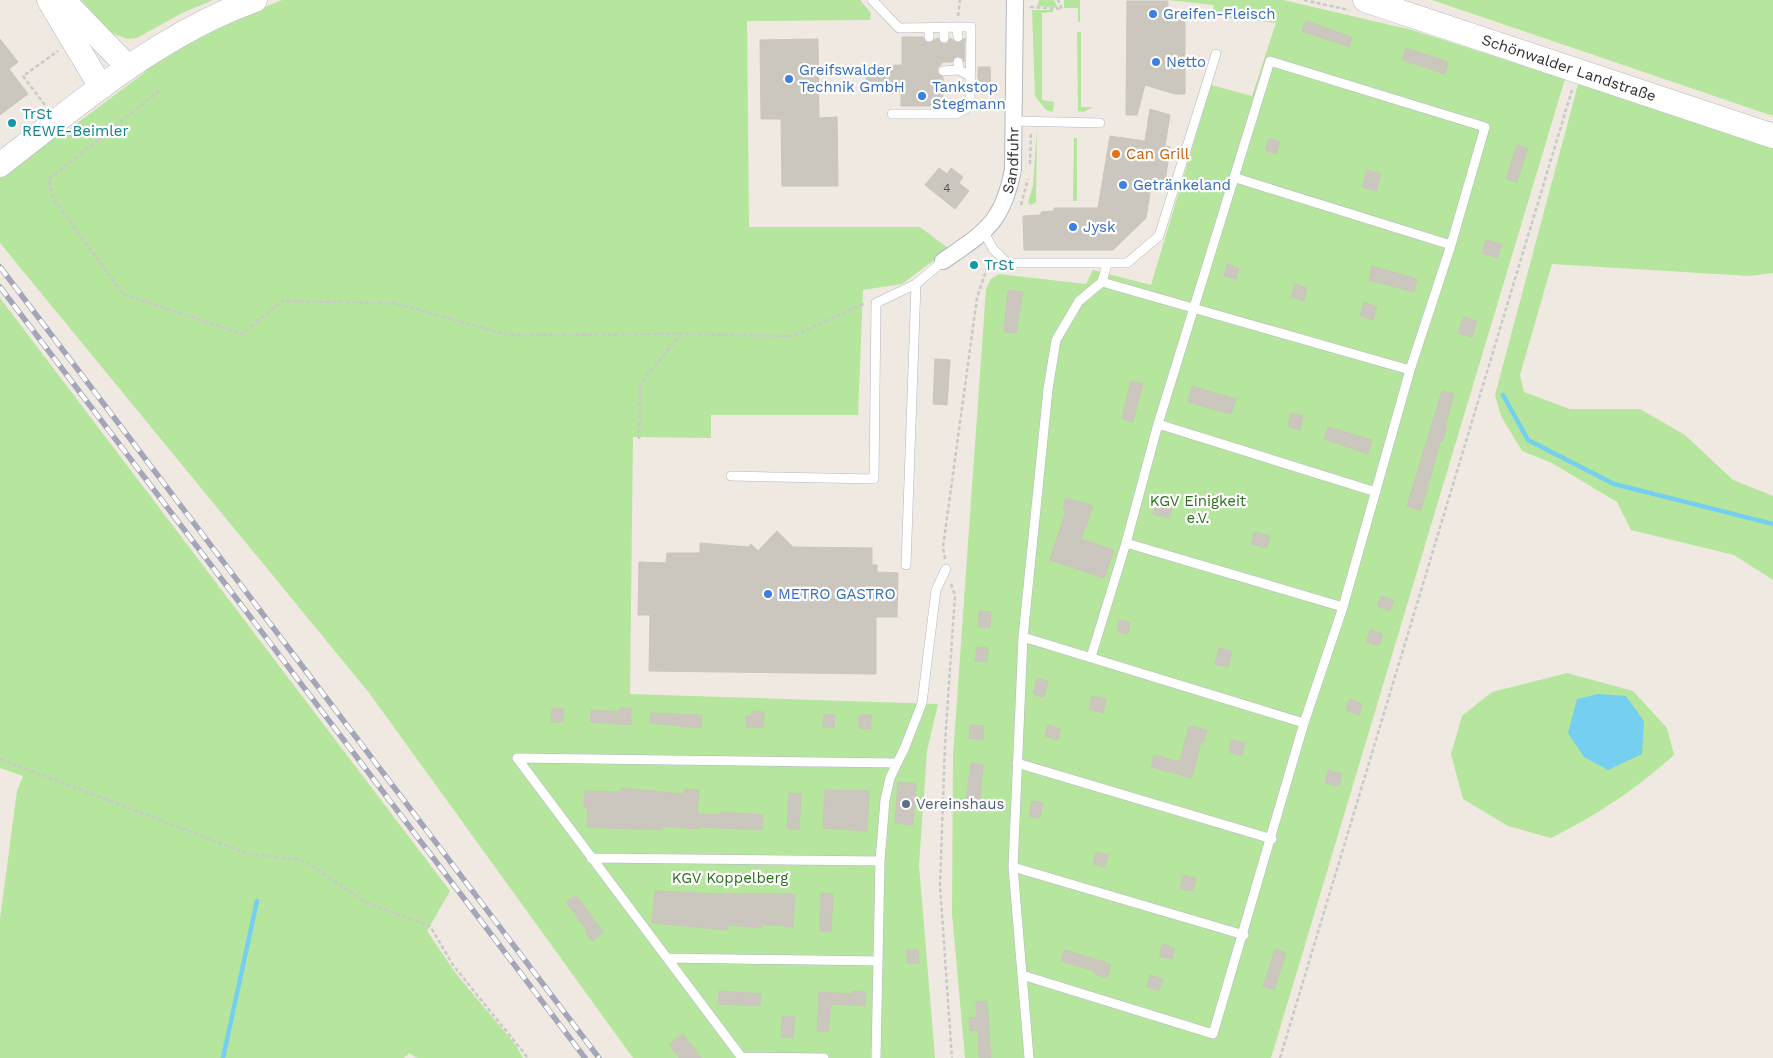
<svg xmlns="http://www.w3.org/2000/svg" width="1773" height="1058" font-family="'Work Sans',sans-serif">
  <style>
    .green { fill: #b6e59e }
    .water { fill: #75cff0 }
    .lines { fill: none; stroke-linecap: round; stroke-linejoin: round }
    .stream { stroke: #75cff0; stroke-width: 4.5 }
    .building { fill: #cbc7bf; stroke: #cbc5ba }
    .service-casing { stroke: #b4b7c1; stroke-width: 10 }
    .minor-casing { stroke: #b4b7c1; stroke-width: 18 }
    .secondary-casing { stroke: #b4b7c1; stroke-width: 25 }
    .path { stroke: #c9c9c9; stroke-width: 2.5; stroke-dasharray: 4 2.5; stroke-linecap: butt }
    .service { stroke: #fff; stroke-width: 9 }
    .minor { stroke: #fff; stroke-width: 16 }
    .secondary { stroke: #fff; stroke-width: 24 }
    .rail-casing { stroke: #a3a6b8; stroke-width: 5.5 }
    .rail { stroke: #fff; stroke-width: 4; stroke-dasharray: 11; stroke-linecap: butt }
    .shop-dot { fill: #3f7fe0; stroke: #fff; stroke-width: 2 }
    .culture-dot { fill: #0f9aa8; stroke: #fff; stroke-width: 2 }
    .food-dot { fill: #e8710a; stroke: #fff; stroke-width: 2 }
    .service-dot { fill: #5c6f8a; stroke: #fff; stroke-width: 2 }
    .labels { text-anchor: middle; stroke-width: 4.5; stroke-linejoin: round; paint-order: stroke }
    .number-label { font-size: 12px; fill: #555452 }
    .shop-label { font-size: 15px; fill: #366cbe; stroke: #fff; text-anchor: start }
    .street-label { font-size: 15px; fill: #2e2e2e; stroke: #fff }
    .culture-label { font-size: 15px; fill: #0d838f; stroke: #fff; text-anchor: start }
    .food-label { font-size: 15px; fill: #c56008; stroke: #fff; text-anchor: start }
    .park-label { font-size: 15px; fill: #2c6e1b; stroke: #fff }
    .service-label { font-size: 15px; fill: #4e5e75; stroke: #fff; text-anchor: start }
  </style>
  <rect width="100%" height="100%" fill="#efe9e1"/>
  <path class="green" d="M81 0H213L182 13 137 38 128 39 111 33Z
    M282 0H860L871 13 870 20 747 21 749 227H920L949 249 902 284 863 290 858 415H711V438L633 437 630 694 938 704 927 751 919 865 935 1058H633L370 694 0 243V174L48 140 60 136 144 73 156 59 201 34Z
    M1039 0H1054L1058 8 1037 6Z
    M1064 0H1080V22H1078V8H1064Z
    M1168 0H1283L1412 30 1565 79 1271 1058H965L952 913 953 756 986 289 991 279 999 274 1086 284 1093 270 1151 285 1211 85 1252 96 1276 23 1211 16 1214 5Z
    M1432 0H1773V116Z
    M1032 10H1053V12L1042 13V100L1054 102 1053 112 1046 110 1035 96Z
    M1077 32H1081V107H1093L1084 112 1078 111Z
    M1580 77 1773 143V273L1749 276 1552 264 1520 375 1524 392 1570 409H1640L1685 435 1733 480 1773 496V580L1734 555 1631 530 1617 502 1552 463 1522 451 1501 416 1495 395Z
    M1037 129 1036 202 1031 205 1028 203 1033 185Z
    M1074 138H1077V201H1073Z
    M0 298 450 891 427 931 457 975 515 1044 523 1058H417L409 1053 404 1058H0V919L17 791 23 776 0 768Z
    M1567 673 1633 691 1667 728 1674 755C1636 789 1596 816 1551 838L1508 826 1463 799 1451 754 1462 716 1492 692Z"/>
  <path class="water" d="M1598 694 1626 696 1644 721 1642 754 1608 770 1584 757 1568 733 1577 699Z"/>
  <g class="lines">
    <path class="stream" d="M1503 395 1528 440 1614 484 1773 524
      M223 1058 257 901"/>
  </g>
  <path class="building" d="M1127 1H1168V20H1185V94H1175L1145 85 1137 115H1126Z
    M1306 21 1352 37 1349 47 1302 31Z
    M902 37H923L929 43 938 38 944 44 948 43 950 38 958 43 965 38 964 62 963 58 957 56 952 62H943L937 69 938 74 943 77V106H901V92L867 93 866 66 902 65Z
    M0 39 18 62 9 69 28 94 0 115Z
    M818 39 819 118 837 117 838 186H782L781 119H761L760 40Z
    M1406 48 1448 62 1445 74 1402 60Z
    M978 67H990L991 89H978Z
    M1150 109 1170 115 1165 146 1170 147 1165 182 1152 180 1146 218 1113 250H1024L1023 216 1041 215V212L1054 211V208H1098L1110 136 1145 141Z
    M1269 138 1280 142 1276 154 1265 150Z
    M1517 145 1528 148 1517 182 1506 179Z
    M939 168 947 174 951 168 963 177 959 183 969 191 955 209 925 185Z
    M1367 170 1381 174 1376 191 1362 187Z
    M1486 240 1502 244 1497 258 1482 253Z
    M1227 264 1239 268 1236 279 1224 276Z
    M1372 266 1417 279 1414 292 1369 280Z
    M1295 284 1307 288 1304 301 1291 297Z
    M1008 290 1023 292 1016 333 1004 332Z
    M1364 302 1377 307 1373 320 1360 316Z
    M1463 317 1477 321 1472 337 1458 333Z
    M935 359 950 360 947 405 933 404Z
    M1131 381 1143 384 1133 422 1122 419Z
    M1192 386 1236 399 1231 414 1188 402Z
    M1442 391 1454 394 1445 427 1447 428 1442 442H1440L1421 511 1407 506Z
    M1291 413 1303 416 1300 430 1288 427Z
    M1328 427 1372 440 1368 454 1324 439Z
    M1066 498 1093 506 1081 539 1114 550 1104 578 1050 560 1066 511 1063 510Z
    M1157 501 1173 506 1169 518 1153 514Z
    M777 531 793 547 872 548V565H877V572L898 573 897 617H876V674L649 671 650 615H638L639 562 666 563 667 553H700V543L748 547 751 544 758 551Z
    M1254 532 1270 536 1267 548 1251 544Z
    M1381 596 1394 600 1390 611 1377 606Z
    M979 611 991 612 990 628 978 627Z
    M1119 620 1130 622 1128 634 1117 631Z
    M1370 630 1383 634 1379 646 1366 642Z
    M977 647 988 648 987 662 975 661Z
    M1219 648 1232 651 1228 667 1215 664Z
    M1037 678 1048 681 1044 697 1033 694Z
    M1092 696 1106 699 1103 713 1089 709Z
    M1350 699 1362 704 1359 715 1346 710Z
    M552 708 564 709 563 722H551Z
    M619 708H631V725L590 722 591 710 619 712Z
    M752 711 764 712 763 728 746 727V716H752Z
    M650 713 702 715 701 728 650 723Z
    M824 714 835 715 834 728 823 727Z
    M859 715H871V729L859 728Z
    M970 725 984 726 983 740 969 738Z
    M1048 725 1061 729 1058 740 1045 736Z
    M1189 726 1207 730 1204 742H1201L1192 778 1151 767 1154 755 1180 762Z
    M1231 740 1245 743 1242 755 1229 752Z
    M971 763 983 765 979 810 965 809Z
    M1328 770 1342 774 1339 786 1325 783Z
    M898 782 916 784 913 825 895 823Z
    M621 788 684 794V789L699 790 697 814 720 815V812L763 815 762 830 698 827V829L662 826V830L587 827 588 808H584L585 791 621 792Z
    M825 790 869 791 867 831 823 828Z
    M789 793 801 794 799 830 787 829Z
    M1032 801 1043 803 1040 818 1029 816Z
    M1096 852 1108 855 1105 867 1093 864Z
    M1183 875 1196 878 1193 891 1180 889Z
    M655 891 718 894H795L793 927 763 924 762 928 729 925 728 930 652 923Z
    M821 893 833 894 831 932 820 931Z
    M576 895 603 932 592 941 585 932 587 931 566 902Z
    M1163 944 1175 948 1172 959 1159 956Z
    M1275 949 1286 953 1274 990 1263 986Z
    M907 950H918L919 963H907Z
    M1065 950 1111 964 1107 978 1095 974V971L1061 961Z
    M1150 975 1163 979 1159 991 1147 987Z
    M719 991 761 994 760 1006 718 1004Z
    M852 991 866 992 865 1006 831 1004 828 1032 817 1031 819 992 852 994Z
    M987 1001 991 1058H979L978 1030 970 1031 969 1018 977 1017 976 1002Z
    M782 1016 795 1017 793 1038 781 1037Z
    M683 1034 701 1058H679L669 1045Z"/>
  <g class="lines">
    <defs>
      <path id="service" d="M872 0 899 28 957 27 958 37
        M929 27V37
        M944 27V38
        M957 27H971L970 106
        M958 62 959 70 970 76
        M943 71 959 70
        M892 114H956L970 106H1014
        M1014 121 1100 123
        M1236 178 1451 245
        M984 232 993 249 1007 263H1127L1159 236 1216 54
        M1102 282 1410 370
        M1158 424 1376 492
        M731 476 874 479 876 303 916 284 943 261
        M1126 543 1343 607
        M906 565 916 284
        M1023 637 1304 723
        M1017 763 1272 839
        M591 858 880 861
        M1013 867 1244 935
        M667 958 878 961
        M1022 975 1213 1034 1304 723 1343 607 1410 370 1451 245 1485 127 1270 61 1158 424 1126 543 1091 657
        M741 1057 824 1058
        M742 1058 517 758 896 763
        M876 1058 880 861 885 800 890 778 905 747 922 703 936 590 946 569
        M1029 1058 1013 867 1023 637 1048 389 1056 340 1079 301 1102 282 1107 264"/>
      <g id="minor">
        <path id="s1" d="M943 261C985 232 1003 223 1013 169L1015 0"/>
      </g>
      <g id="secondary">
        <path d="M49 0 101 87"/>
        <path d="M63 0 128 67"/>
        <path id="s2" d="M1365 0 1773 136"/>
        <path d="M0 165C79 104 159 34 255 0"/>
      </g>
    </defs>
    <use href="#service" class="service-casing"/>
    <use href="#minor" class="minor-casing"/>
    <use href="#secondary" class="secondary-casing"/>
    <path class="path" d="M1304 0 1349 10
      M1030 7 1062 9 1058 0
      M958 16 960 0
      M159 91 49 179 53 198 123 294 242 334 282 301 394 303 508 335 681 334
      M45 105 23 76 58 51
      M1030 164 1031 132
      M1021 205 1028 179
      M639 439 640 384 681 334 793 336 865 303
      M945 559 943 547 977 298 989 261
      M951 584 955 595 945 743 940 886 952 1058
      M0 759 249 854 300 860 311 865 367 903 430 926 453 965 528 1058
      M1280 1058 1572 90"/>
    <use href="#service" class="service"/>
    <use href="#minor" class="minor"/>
    <use href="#secondary" class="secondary"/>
    <defs>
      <path id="rail" d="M0 267 599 1058
        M0 287 585 1058"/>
    </defs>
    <use href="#rail" class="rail-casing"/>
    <use href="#rail" class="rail"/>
  </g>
  <g class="shop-dot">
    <circle cx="1153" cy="14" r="5"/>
    <circle cx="1156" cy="62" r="5"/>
    <circle cx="789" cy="79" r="5"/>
    <circle cx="922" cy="96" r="5"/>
    <circle cx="1123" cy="185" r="5"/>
    <circle cx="1073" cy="227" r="5"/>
    <circle cx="768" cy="594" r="5"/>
  </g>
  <g class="culture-dot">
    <circle cx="12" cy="123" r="5"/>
    <circle cx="974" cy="265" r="5"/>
  </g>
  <circle class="food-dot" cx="1116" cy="154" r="5"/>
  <circle class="service-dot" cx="906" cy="804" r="5"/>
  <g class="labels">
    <g class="number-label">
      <text x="947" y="192">4</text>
    </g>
    <g class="shop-label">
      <text x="1163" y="19">Greifen-Fleisch</text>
      <text x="1166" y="67">Netto</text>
      <text x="799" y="75">Greifswalder<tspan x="799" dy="17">Technik GmbH</tspan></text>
      <text x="932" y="92">Tankstop<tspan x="932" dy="17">Stegmann</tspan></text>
      <text x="1133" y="190">Getränkeland</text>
      <text x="1083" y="232">Jysk</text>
      <text x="778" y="599">METRO GASTRO</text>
    </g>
    <g class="street-label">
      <text dy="5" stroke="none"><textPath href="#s2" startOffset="215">Schönwalder Landstraße</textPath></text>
      <text dy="5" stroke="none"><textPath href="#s1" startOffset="129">Sandfuhr</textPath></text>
    </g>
    <g class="culture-label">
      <text x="22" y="119">TrSt<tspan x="22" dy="17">REWE-Beimler</tspan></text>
      <text x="984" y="270">TrSt</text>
    </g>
    <g class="food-label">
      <text x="1126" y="159">Can Grill</text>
    </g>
    <g class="park-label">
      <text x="1198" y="506">KGV Einigkeit<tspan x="1198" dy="17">e.V.</tspan></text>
      <text x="730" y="883">KGV Koppelberg</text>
    </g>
    <g class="service-label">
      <text x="916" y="809">Vereinshaus</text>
    </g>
  </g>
</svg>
